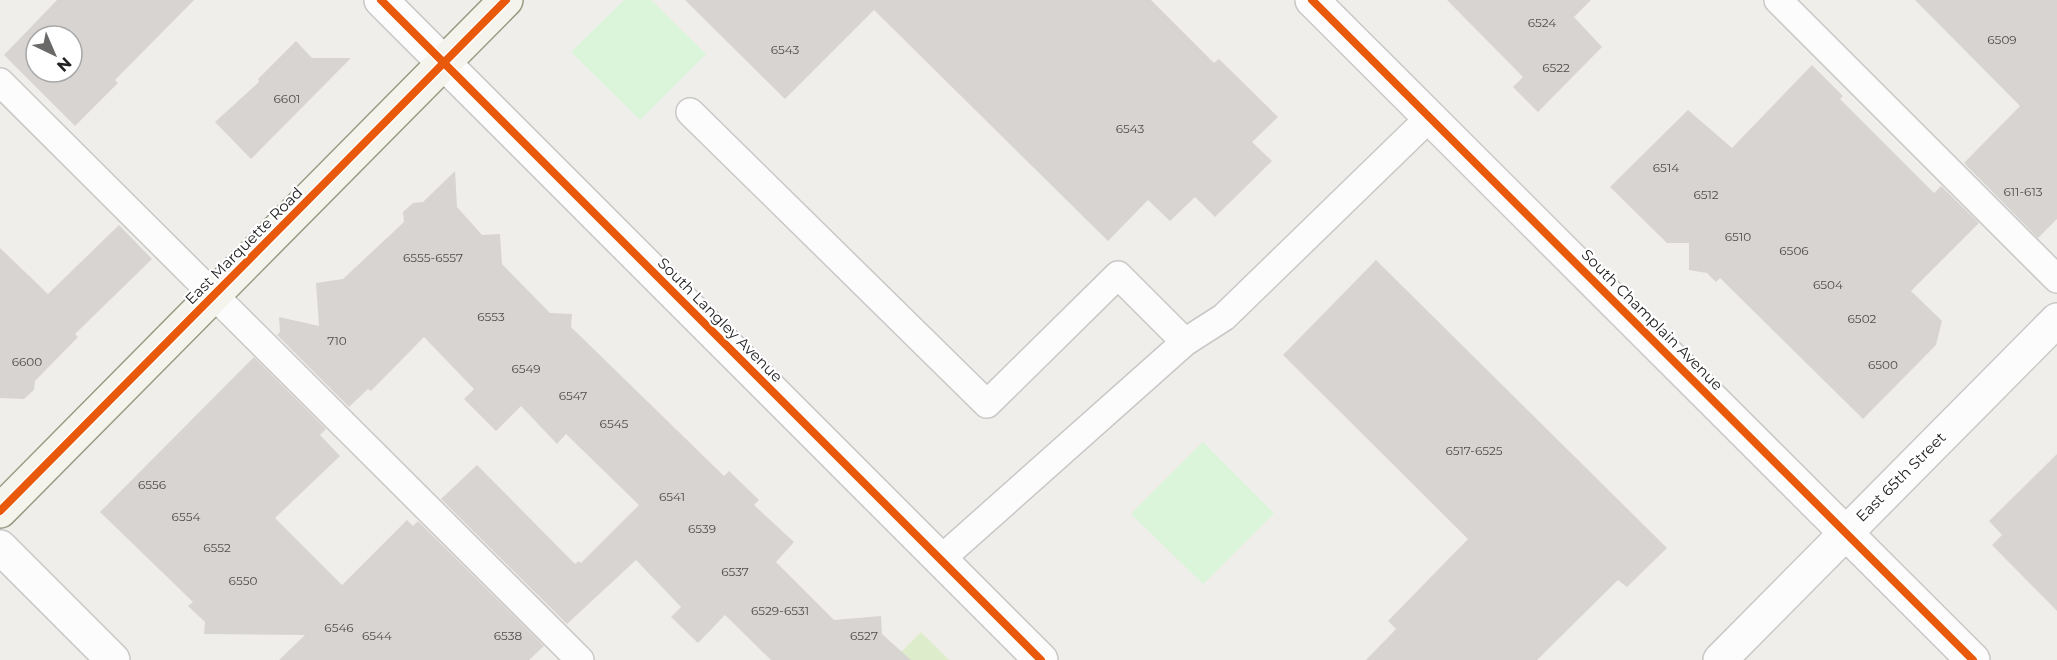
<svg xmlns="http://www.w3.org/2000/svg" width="2057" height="660" font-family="Montserrat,sans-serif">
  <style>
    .grass { fill: #ddeccb }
    .park { fill: #daf5da }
    .building { fill: #d7d4d2; fill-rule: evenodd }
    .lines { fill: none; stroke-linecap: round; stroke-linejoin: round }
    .lane-casing { stroke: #c9c8c7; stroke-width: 30 }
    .street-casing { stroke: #c9c8c7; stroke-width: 36 }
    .secondary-casing { stroke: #999a82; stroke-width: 36 }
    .lane { stroke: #fdfcfc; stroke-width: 27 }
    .street { stroke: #fdfcfc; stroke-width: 33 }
    .secondary { stroke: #f4f4ed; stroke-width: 33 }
    .cycleway-casing { stroke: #fff; stroke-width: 11 }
    .cycleway { stroke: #e8590c; stroke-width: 8 }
    .labels { text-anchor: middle; stroke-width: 4.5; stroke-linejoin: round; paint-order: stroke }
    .number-label { font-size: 12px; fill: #4f4e4e }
    .street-label { font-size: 15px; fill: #222; stroke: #fff }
  </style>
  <rect width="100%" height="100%" fill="#f0eeeb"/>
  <path class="grass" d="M921 632 949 660H893Z"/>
  <path class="park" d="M624 0H651L706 54 640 120 571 52Z
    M1203 442 1274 513 1203 584 1131 514Z"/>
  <path class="building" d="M57 0H194L115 80 118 83 75 126 4 55ZM36 36H72V72H36Z
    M685 0H1151L1214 63 1219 59 1278 117 1252 142 1272 161 1215 217 1195 197 1170 221 1148 200 1108 241 874 10 785 99Z
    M1447 0H1591L1574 17 1602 47 1538 112 1513 87 1523 77Z
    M1915 0H2057V219L2038 238 1964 163 2020 106Z
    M296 41 312 58H351L251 159 215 122 259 82 258 79Z
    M1812 65 1843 96 1840 99 1934 193 1941 186 1979 223 1911 291 1942 321 1936 345 1863 419 1720 278 1716 282 1707 273 1689 270V243H1667L1610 187 1688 110 1732 148Z
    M455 171 457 207 482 235 500 234 502 264 550 313 572 314 571 327 724 476 729 471 759 500 754 505 794 542 776 562 834 620 881 616 882 634 911 660H771L725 615 698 643 671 617 681 607 636 560 567 624 441 499 477 465 575 564 579 561 581 563 639 505 566 434 557 444 521 406 496 431 464 399 474 389 424 337 371 391 368 389 349 407 277 335 280 332 279 317 319 326 316 283 343 279 404 222 403 212 413 203 423 202Z
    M119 225 152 259 75 334 78 337 35 381 34 390 24 399 0 398V248L48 294Z
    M1376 260 1667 548 1627 587 1618 580 1537 660H1366L1396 629 1388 621 1468 539 1283 355Z
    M254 357 326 429 320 435 340 456 275 518 342 585 407 520 413 526 418 521 544 646 529 660H279L305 635 204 634 205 622 188 606 193 602 100 512Z
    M2057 454V611L1992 545 2002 535 1989 521Z"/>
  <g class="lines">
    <defs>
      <path id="lane" d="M1778 0 2057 279
        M0 82 580 660
        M690 112 987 404 1118 275 1185 342 1224 317 1430 117
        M940 560 1185 342"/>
      <path id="street" d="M381 0 1041 660
        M1312 0 1973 660
        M0 547 113 660
        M1720 660 2057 320"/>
      <path id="secondary" d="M0 511 506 0"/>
    </defs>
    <use href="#lane" class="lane-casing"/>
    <use href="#street" class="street-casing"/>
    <use href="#secondary" class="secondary-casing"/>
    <use href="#lane" class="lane"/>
    <use href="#street" class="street"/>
    <use href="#secondary" class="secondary"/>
    <defs>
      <path id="cycleway" d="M381 0 1041 660
        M1312 0 1973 660
        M0 511 506 0"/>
    </defs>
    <use href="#cycleway" class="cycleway-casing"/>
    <use href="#cycleway" class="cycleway"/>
  </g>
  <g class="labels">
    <g class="number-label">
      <text x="1542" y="27">6524</text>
      <text x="2002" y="44">6509</text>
      <text x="785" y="54">6543</text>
      <text x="1556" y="72">6522</text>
      <text x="287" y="103">6601</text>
      <text x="1130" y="133">6543</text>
      <text x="1666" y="172">6514</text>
      <text x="2023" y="196">611-613</text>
      <text x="1706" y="199">6512</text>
      <text x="1738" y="241">6510</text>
      <text x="1794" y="255">6506</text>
      <text x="433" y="262">6555-6557</text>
      <text x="1828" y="289">6504</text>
      <text x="491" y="321">6553</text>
      <text x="1862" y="323">6502</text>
      <text x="337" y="345">710</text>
      <text x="27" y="366">6600</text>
      <text x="1883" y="369">6500</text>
      <text x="526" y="373">6549</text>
      <text x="573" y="400">6547</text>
      <text x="614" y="428">6545</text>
      <text x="1474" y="455">6517-6525</text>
      <text x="152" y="489">6556</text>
      <text x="672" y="501">6541</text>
      <text x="186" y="521">6554</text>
      <text x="702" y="533">6539</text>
      <text x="217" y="552">6552</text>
      <text x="735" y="576">6537</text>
      <text x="243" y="585">6550</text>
      <text x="780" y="615">6529-6531</text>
      <text x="339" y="632">6546</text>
      <text x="377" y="640">6544</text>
      <text x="508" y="640">6538</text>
      <text x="864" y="640">6527</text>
    </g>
    <g class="street-label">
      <text transform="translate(244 246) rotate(-45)" y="5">East Marquette Road</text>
      <text transform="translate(720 320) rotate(45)" y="5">South Langley Avenue</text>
      <text transform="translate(1652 320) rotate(45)" y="5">South Champlain Avenue</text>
      <text transform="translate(1901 477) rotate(-45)" y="5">East 65th Street</text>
    </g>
  </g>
  <g transform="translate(54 54) rotate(136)"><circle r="28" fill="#ffffff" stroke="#a7a7a7" stroke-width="1.5"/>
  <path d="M0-4.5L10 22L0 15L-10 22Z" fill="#6a6968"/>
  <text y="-9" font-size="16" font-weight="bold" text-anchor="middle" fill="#222222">N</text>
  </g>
</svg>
